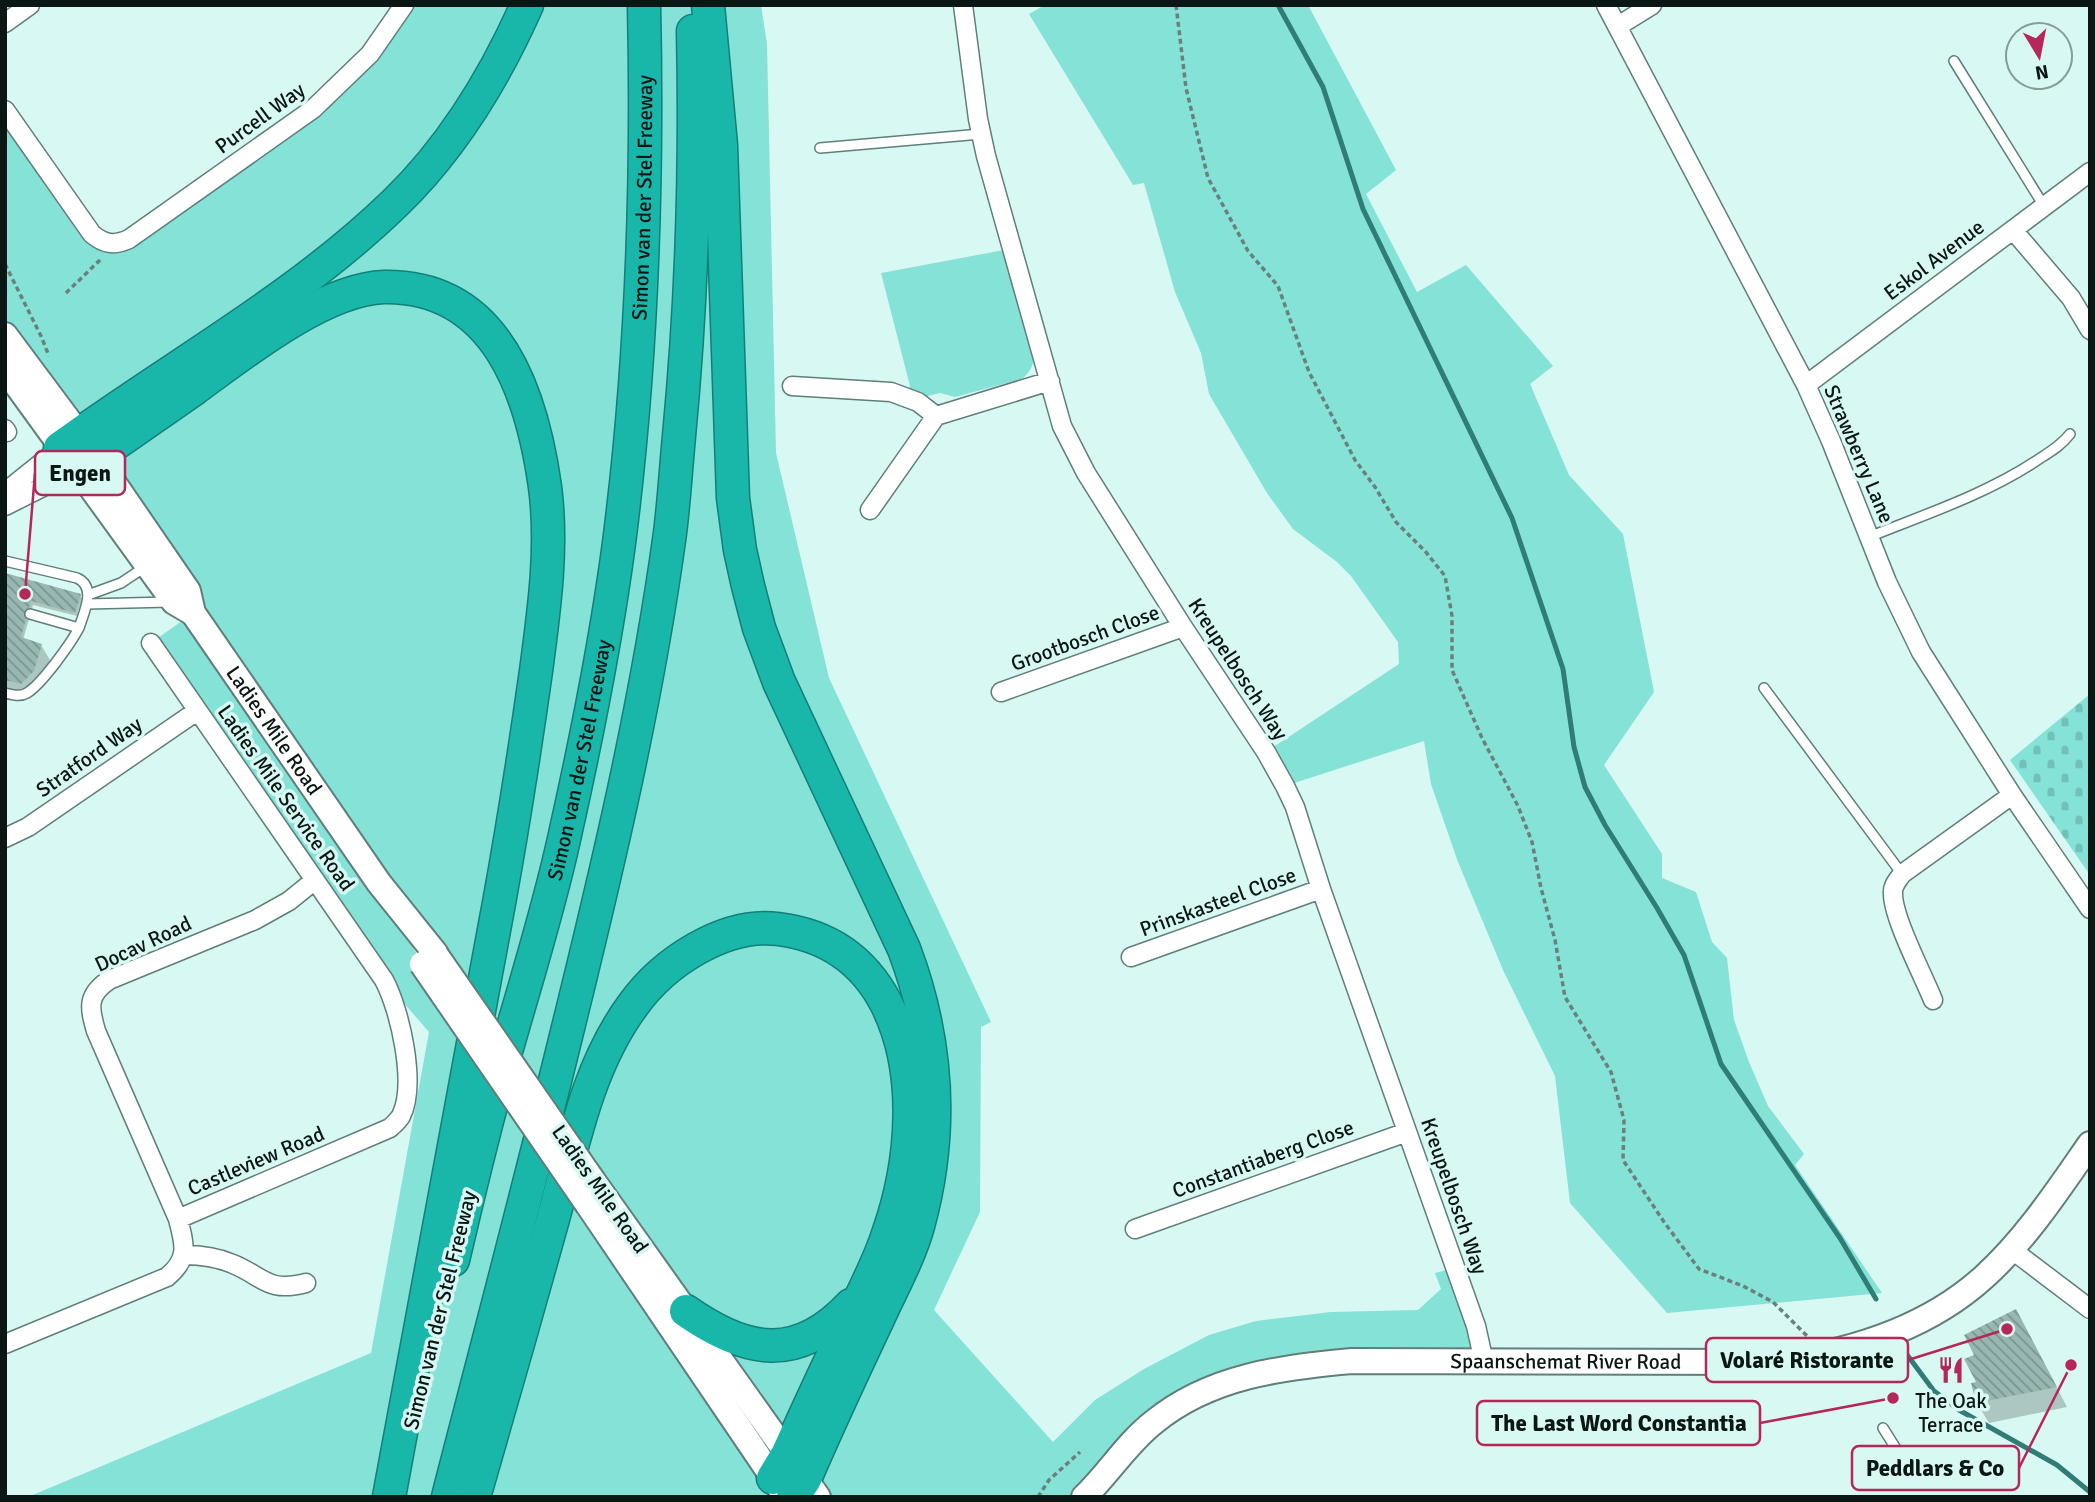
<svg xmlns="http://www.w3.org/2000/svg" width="2095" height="1502" font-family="Signika,sans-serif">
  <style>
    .grass { fill: #85e2d7 }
    .cemetery { fill: url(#cemetery-stones) }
    .shadow { fill: #0003 }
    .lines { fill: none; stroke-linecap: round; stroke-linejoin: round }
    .stream { stroke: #2f7d76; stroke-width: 5 }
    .building { fill: url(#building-back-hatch) }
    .service-casing { stroke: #607e7a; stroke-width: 12 }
    .minor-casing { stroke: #607e7a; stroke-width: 21 }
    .secondary-casing { stroke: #607e7a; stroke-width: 28 }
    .motorway-casing { stroke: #147f76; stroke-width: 35 }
    .path { stroke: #6a807d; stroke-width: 3.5; stroke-dasharray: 5 3.5; stroke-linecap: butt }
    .service { stroke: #fff; stroke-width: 9 }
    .minor { stroke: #fff; stroke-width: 18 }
    .secondary { stroke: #fff; stroke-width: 24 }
    .motorway { stroke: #19b7aa; stroke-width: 32 }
    .secondary-bridge-casing { stroke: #607e7a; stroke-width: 28; stroke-linecap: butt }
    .secondary-bridge { stroke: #fff; stroke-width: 24 }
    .labels { text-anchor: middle; stroke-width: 7; stroke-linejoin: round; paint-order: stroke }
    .street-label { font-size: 21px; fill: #0b1715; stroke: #d7f8f3 }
    .poi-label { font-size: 21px; fill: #0b1715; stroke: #d7f8f3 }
    .leader { fill: none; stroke: #b52758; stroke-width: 2.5 }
    .callout-dot { fill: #b52758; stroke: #d7f8f3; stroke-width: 2.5 }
    .callout { fill: #d7f8f3; stroke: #b52758; stroke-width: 2.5 }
    .callout-label { font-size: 23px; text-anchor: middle; font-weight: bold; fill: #0b1715 }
  </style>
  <defs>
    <pattern id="cemetery-stones" width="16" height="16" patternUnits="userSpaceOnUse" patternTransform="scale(1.75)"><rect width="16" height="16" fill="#85e2d7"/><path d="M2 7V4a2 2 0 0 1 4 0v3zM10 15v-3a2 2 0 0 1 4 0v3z" fill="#72c1b8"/></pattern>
    <pattern id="building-back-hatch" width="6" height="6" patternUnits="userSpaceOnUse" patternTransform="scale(1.75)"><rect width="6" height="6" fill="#98b7b3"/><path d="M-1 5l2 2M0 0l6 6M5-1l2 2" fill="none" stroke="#7a9490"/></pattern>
  </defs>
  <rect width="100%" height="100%" fill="#d7f8f3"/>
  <path class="grass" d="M404 5H761L767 44 776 453 829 678 991 1022 981 1027 980 1212 934 1310 1053 1442 1095 1400 1144 1369 1209 1335 1256 1321 1331 1312 1418 1310 1441 1289 1435 1273 1454 1268 1484 1362 1352 1361 1187 1401 1084 1497H818L381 888 422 964 785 1497H28L371 1353 429 1032 384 980 151 643 193 613 5 369V110L110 244 313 109Z
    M1045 5H1308L1396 170 1366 194 1417 292 1466 265 1553 366 1530 384 1569 475 1623 534 1654 692 1604 765 1662 854V878L1696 892 1712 942 1727 958 1734 1020 1749 1062 1768 1106 1804 1154 1795 1165 1882 1293 1667 1313 1570 1203 1555 1076 1503 970 1458 862 1431 784 1424 741 1285 786 1266 752 1399 664 1398 642 1351 576 1337 562 1293 529 1267 493 1209 394 1201 353 1175 292 1144 183 1133 185 1029 14Z
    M1004 250 1034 354C1034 365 1030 372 1022 379L955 397 940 393 923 397 908 392 910 386 881 273Z"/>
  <path class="cemetery" d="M2090 694V875L2010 760Z"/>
  <path class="shadow" d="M80 595 82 599 77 616 33 605 23 640 41 645 50 660 42 687 30 698 5 692V606L7 598Z
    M2027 1331 2067 1407 1989 1423 1977 1403 1978 1383Z"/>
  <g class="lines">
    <path class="stream" d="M1278 5 1323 87 1363 209 1512 518 1563 669 1574 747 1585 787 1605 825 1657 908 1684 955 1721 1064 1840 1238 1876 1299
      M1908 1356 1934 1391 1959 1410 2057 1465 2090 1492"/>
  </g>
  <path class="building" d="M5 573 81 594 75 613 31 601 21 637 42 644 34 671 21 684 5 680Z
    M2016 1309 2057 1387 1976 1403 1971 1383 1976 1382 1964 1359 1974 1355 1964 1335Z"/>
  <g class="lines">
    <defs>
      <path id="service" d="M1954 61 2044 206
        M820 148 981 134
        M1869 537C1926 514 1984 495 2036 461 2048 453 2061 446 2070 434
        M5 561 77 578C97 587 84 612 79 628L30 614
        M88 595 121 583 145 567
        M87 604 169 602
        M1764 688 1902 874
        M5 693C13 695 20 697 27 693 42 684 71 643 79 628
        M1883 1428 1900 1455"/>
      <path id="minor" d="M963 5 978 119 986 156 1062 426 1086 473 1183 627 1266 752 1285 786 1295 807 1321 889 1476 1326 1484 1362
        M1606 5 1806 385 1831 441 1887 582 1921 652 2012 795 2090 909
        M5 23 30 5
        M1618 26 1652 5
        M5 110 92 234C104 244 114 246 129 239L313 109 370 54 404 5
        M2013 230 2071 298 2090 330
        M1806 385 2090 172
        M792 386 891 392 918 402 936 416
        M5 429 7 432
        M5 492 60 448
        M5 506 77 470
        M870 510 936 416 1050 381
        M1001 692 1183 627
        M5 838 28 827 197 711
        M1131 957 1321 889
        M1933 1000C1923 975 1893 918 1893 894 1892 886 1897 881 1902 874L2012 795
        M178 1219 96 1031C89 1007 87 995 109 980L255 920 289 901 315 880
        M1135 1229 1407 1132
        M2011 1249 2090 1309
        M184 1255C201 1255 217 1257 233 1264 264 1277 268 1293 306 1283
        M5 1344 167 1277C189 1259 185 1245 178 1219L390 1128C394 1124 398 1121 401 1116 417 1084 400 1010 384 980L151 643"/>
      <g id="secondary">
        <path id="s1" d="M5 335 96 457 188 591 193 613 379 883 436 954"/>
        <path d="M5 369 174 602 193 613"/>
        <path d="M594 1182 818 1497"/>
        <path d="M588 1205 782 1491"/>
        <path id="s2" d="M1084 1497C1109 1473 1127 1443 1154 1422 1210 1376 1283 1367 1352 1361L1776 1362C1851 1352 1927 1329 1984 1277 2026 1239 2058 1190 2090 1144"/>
      </g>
      <g id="motorway">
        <path d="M708 5 721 145 733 498 740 550 748 586 759 628 779 682 904 949C938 1039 944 1132 918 1226 909 1258 892 1288 878 1319 853 1372 828 1425 805 1479L793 1497"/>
        <path d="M60 448C172 366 295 300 395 203 452 148 495 77 527 5"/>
        <path d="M77 470C116 444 155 416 194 389 242 354 323 289 384 287 497 285 532 394 545 487 553 548 544 611 536 671 525 749 513 826 499 903 462 1101 425 1299 389 1497"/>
        <path id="s3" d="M453 1260C469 1192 485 1123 505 1055 525 984 548 912 564 839 586 741 606 642 619 543 642 364 648 185 644 5"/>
        <path d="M686 1311C746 1353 797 1363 851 1305"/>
        <path d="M448 1497C488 1342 529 1187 567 1032 608 866 647 702 670 533 674 501 676 468 679 436 692 301 696 167 693 31"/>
        <path d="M474 1497C501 1404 527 1312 553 1219 573 1146 587 1067 633 1005 663 963 724 922 778 929 827 935 863 959 886 1003 921 1072 913 1163 888 1234 878 1265 862 1294 848 1324 827 1367 807 1411 787 1455L773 1478"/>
      </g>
    </defs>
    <use href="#service" class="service-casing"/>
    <use href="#minor" class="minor-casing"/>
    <use href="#secondary" class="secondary-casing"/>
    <use href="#motorway" class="motorway-casing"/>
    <path class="path" d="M1176 5 1186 88 1208 178 1248 251 1278 286 1309 372 1355 460 1375 487 1396 522 1425 551 1445 576 1452 616V670L1482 738 1518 806 1532 842 1541 888 1555 940 1565 997 1611 1072 1624 1120 1623 1160 1664 1222 1699 1269 1743 1286 1773 1302 1808 1337
      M5 264 41 336 49 356
      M66 293 102 258
      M1038 1497 1049 1480 1080 1452"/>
    <use href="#service" class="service"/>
    <use href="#minor" class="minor"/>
    <use href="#secondary" class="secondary"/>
    <use href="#motorway" class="motorway"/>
    <defs>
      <path id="secondary-bridge" d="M436 955 594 1182
        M422 964 588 1205"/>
    </defs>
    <use href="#secondary-bridge" class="secondary-bridge-casing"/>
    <use href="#secondary-bridge" class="secondary-bridge"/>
  </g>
  <defs>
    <symbol id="restaurant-bare" viewBox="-9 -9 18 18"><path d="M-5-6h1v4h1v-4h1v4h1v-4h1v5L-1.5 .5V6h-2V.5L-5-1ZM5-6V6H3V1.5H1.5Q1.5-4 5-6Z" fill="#b52758" stroke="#d7f8f3" stroke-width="2.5" paint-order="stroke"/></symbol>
  </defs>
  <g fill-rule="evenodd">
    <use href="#restaurant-bare" x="1932" y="1351" width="38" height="38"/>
  </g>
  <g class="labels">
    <g class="street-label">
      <text transform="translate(260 118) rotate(-36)" y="7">Purcell Way</text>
      <text dy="7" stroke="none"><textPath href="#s3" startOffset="1083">Simon van der Stel Freeway</textPath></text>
      <text transform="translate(1934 260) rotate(-37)" y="7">Eskol Avenue</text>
      <text transform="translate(1859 454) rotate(67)" y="7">Strawberry Lane</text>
      <text transform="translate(1085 638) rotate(-20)" y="7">Grootbosch Close</text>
      <text transform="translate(1238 669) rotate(57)" y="7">Kreupelbosch Way</text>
      <text dy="7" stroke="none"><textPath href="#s1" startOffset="480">Ladies Mile Road</textPath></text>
      <text transform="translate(89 757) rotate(-35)" y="7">Stratford Way</text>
      <text dy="7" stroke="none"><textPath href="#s3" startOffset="516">Simon van der Stel Freeway</textPath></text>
      <text transform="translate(286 798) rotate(55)" y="7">Ladies Mile Service Road</text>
      <text transform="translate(1218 902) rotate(-20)" y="7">Prinskasteel Close</text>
      <text transform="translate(143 944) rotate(-25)" y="7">Docav Road</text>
      <text transform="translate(1263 1159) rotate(-20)" y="7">Constantiaberg Close</text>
      <text transform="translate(256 1161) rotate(-23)" y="7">Castleview Road</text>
      <text transform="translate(600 1189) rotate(55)" y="7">Ladies Mile Road</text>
      <text transform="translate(1454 1196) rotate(71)" y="7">Kreupelbosch Way</text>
      <text transform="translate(440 1310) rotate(-76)" y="7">Simon van der Stel Freeway</text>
      <text dy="7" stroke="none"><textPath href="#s2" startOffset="527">Spaanschemat River Road</textPath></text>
    </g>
    <g class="poi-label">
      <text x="1951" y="1408">The Oak<tspan x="1951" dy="24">Terrace</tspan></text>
    </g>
  </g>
  <path class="leader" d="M25 594L35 473M2007 1329L1908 1360M1893 1398L1760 1423M2071 1365L2019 1468"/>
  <g class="callout-dot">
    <circle cx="25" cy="594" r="7"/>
    <circle cx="2007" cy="1329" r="7"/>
    <circle cx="1893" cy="1398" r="7"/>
    <circle cx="2071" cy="1365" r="7"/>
  </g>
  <g class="callout">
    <rect x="35" y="451" width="90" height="44" rx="7"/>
    <rect x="1706" y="1338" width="202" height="44" rx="7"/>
    <rect x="1477" y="1401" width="283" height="44" rx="7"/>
    <rect x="1852" y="1446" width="167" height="44" rx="7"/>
  </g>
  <g class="callout-label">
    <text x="80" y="481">Engen</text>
    <text x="1807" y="1368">Volaré Ristorante</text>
    <text x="1619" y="1431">The Last Word Constantia</text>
    <text x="1935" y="1476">Peddlars &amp; Co</text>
  </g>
  <rect width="2095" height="1502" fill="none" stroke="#0b1715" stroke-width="14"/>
  <g transform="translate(2039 56) rotate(170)"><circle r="33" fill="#d7f8f3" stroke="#859e9a" stroke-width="2"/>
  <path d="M0-5L12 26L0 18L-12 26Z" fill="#b52758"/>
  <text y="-10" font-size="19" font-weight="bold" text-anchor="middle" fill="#0b1715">N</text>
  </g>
</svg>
